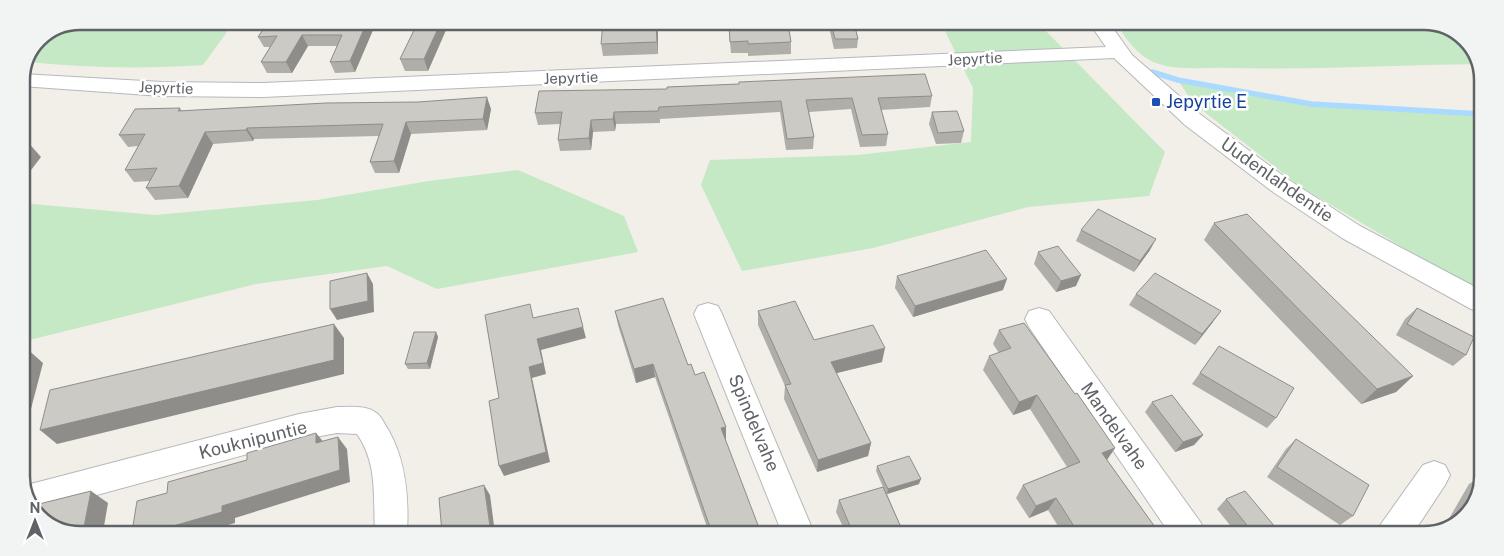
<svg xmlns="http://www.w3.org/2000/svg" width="1504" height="556" font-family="'Public Sans',sans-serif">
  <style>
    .green { fill: #c5e8c5 }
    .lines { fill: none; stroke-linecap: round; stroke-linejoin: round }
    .stream { stroke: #aadaff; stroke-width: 5.5 }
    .minor-casing { stroke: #b5b8bc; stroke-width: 2 }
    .minor { fill: #fff; fill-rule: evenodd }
    .wall { fill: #afaea9 }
    .shaded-wall { fill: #8f8d8a }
    .building { fill: #cccac5; stroke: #8f8d8a }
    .transit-dot { fill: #1a4fb4; stroke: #fff; stroke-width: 2 }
    .labels { text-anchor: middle; stroke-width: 5; stroke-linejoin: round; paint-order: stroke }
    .far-street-label { font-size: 15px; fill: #5f6368; stroke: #fff }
    .transit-label { font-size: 18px; fill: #164399; stroke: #fff; text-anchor: start }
    .street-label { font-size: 18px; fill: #5f6368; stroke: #fff }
    .rim { fill: none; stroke: #5f6368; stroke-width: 2.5 }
  </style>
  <rect width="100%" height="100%" fill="#f1efe8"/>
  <path class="green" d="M80 21 226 22 227 32 203 65C144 69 86 68 28 62L39 38Z
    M941 23H1032L1040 25 1165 152 1149 196 1028 207 873 248 742 271 701 185 710 160 858 155 971 142 973 88Z
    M1116 24H1443L1471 44 1478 64C1396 65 1314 70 1231 68 1207 67 1182 71 1159 64 1139 58 1127 40 1116 24Z
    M1178 80 1311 104 1482 114 1481 290 1441 270 1301 187 1193 103Z
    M518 170 624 216 638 252 437 289 387 266 256 284 21 342V203L155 215 317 200 429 181Z"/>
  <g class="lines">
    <path class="stream" d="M1152 72 1178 80 1311 104 1482 114"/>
    <defs>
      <path id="minor" d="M1090 24H1110L1132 55 1201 115 1289 180 1360 226 1481 290V313L1471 309 1342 238 1273 192 1185 125 1114 58 263 97 162 96 21 86 22 74 162 82 263 83 1106 47Z
        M708 303 718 306 722 314 814 533H782L694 314 698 306Z
        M1039 308 1049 311 1201 523 1205 534H1170L1029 327 1025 319 1029 311Z
        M337 407C348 407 366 405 375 412 381 415 385 425 389 431 406 462 409 497 407 533L375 532C373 497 378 464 357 434L337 433 299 440 34 512 23 486 299 414Z
        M1434 461 1445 465 1450 475 1445 485 1412 535H1377L1381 524 1423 465Z"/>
    </defs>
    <use href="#minor" class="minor-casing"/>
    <use href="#minor" class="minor"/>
  </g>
  <path class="wall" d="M268 22H370L373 30 355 72 335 73 330 62 337 46H308L292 73H267L261 62 270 47H264L258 37Z
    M418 22H444L446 30 428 71H405L400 59Z
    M728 23H788L791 42V54L748 56V53H731Z
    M828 23H854L858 39 857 48 834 49Z
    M658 33V54L603 56 601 44Z
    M539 91 932 96 930 107 881 110 888 134 886 146 860 147 851 109 809 112 814 137 813 149 786 150 780 112 660 119V123L616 124 615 131 593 132 591 150 560 151 558 140 560 124 538 125 535 113Z
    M180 108 182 111 491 109 487 130 411 134 399 173H375L370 162 379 136 254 139 253 141 213 144 188 198 155 200 146 188 150 181 134 182 125 170 138 146 128 147 119 135Z
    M932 112 964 131 961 143 936 144 929 124Z
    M1214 223 1413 376 1396 392 1361 404 1204 240Z
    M1081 230 1150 250 1134 272 1076 241Z
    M1038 252 1076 286 1056 292 1034 264Z
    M897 276 1003 290 913 317 895 288Z
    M1136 294 1213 322 1195 345 1129 305Z
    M1417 308 1466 355 1453 366 1396 335 1405 319Z
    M615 311 688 365 695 375 726 427V439L725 440 761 533H709L655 377 636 383 618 325Z
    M758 311 814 340 882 362 836 373 871 443 868 456 817 472 784 399 785 386 758 325Z
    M999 330 1075 394 1115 448 1107 460 1160 534H1063L1048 510 1029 518 1016 498 1023 485 1067 467 1030 409 1013 415 983 370 989 356 999 353 993 344Z
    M436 332 438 337 430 369H408L405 364Z
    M1219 346 1276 418 1267 428 1192 384Z
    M1152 402 1203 435 1194 445 1175 452 1145 412Z
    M1296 439 1353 516 1340 525 1267 477 1286 449Z
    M877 466 919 484 887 494 904 534 846 533 836 512 839 500 883 487 876 471Z
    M1480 477V495L1460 523 1443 529 1469 484Z
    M1226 499 1281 534H1237L1217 509Z
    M1439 526 1443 529 1426 534Z"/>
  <path class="shaded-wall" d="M367 22H370L373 30 355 72 350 61Z
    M441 22H444L446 30 428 71 424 59Z
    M656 23 658 33V54L657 42Z
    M302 35 308 46 292 73 286 62Z
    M487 97 491 109 487 130 483 119Z
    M614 112 616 124 615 131 613 119Z
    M591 120 593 132 591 150 589 138Z
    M406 122 411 134 399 173 394 161Z
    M247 128 254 139 253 141 246 130Z
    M205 132 213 144 188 198 179 186Z
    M26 140 41 157 22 182 21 181V146Z
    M1156 239 1150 250 1134 272 1140 261Z
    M367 273 373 284 374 312 337 320 330 309Z
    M1081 275 1076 286 1056 292 1061 281Z
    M1007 279 1003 290 913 317 915 306Z
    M578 308 586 338 541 350 546 374 532 378 550 462 504 476 499 466 537 339Z
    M1221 311 1213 322 1195 345 1202 334Z
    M334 324 344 338V374L57 444 40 430Z
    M436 332 438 337 430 369 427 363Z
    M25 347 43 363 26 428 21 429V361Z
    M885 348 882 362 829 375 831 362Z
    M653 364 655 377 636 383 634 369Z
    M1413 376 1396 392 1361 404 1377 389Z
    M1037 395 1030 409 1013 415 1019 402Z
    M726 427V439L722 441 721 428Z
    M316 433 326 445 316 443Z
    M1203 435 1194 445 1175 452 1183 442Z
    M338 437 347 449 350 482 235 518V523L204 532H152Z
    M871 443 868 456 817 472 818 460Z
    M1115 448 1106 461 1102 453Z
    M921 479 919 484 887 494 888 489Z
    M484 485 490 495 495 533H491Z
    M91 491 108 503 103 532H83Z
    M1056 498 1048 510 1029 518 1036 506Z
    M1100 527 1095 534H1083Z"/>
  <path class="building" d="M268 22H367L350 61 330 62 342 35H302L286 62H261L277 36 258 37Z
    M418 22H441L424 59H400Z
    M628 22 656 23 657 42 601 44 603 23Z
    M729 23H788L791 42 748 44V41L730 42Z
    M831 23H854L858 39H835Z
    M925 74 932 96 878 98 888 134 862 135 852 98 806 100 814 137 787 139 781 101 659 107 658 111 614 112 613 119 591 120 589 138 558 140 562 112 535 113 539 91 667 89V87L739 84V82Z
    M487 97 483 119 406 122 394 161 370 162 383 124 247 128 246 130 205 132 179 186 146 188 157 168 125 170 145 134 119 135 135 109 180 108 178 111 326 103 418 102Z
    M957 111 964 131 938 133 932 112Z
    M21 140H26L21 146Z
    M1098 209 1156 239 1140 261 1081 230Z
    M1247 214 1413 376 1377 389 1214 223Z
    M1058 246 1081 275 1061 281 1038 252Z
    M986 250 1007 279 915 306 897 276 963 257Z
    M367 273 368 301 330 309V281Z
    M1155 273 1221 311 1202 334 1136 294Z
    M663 298 688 365 691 364 695 375 704 372 726 427 721 428 761 533H712L653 364 634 369 615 311Z
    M795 301 814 340 873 325 885 348 831 362 871 443 818 460 785 385 791 384 758 311Z
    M530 304 533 318 578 308 583 327 537 339 543 363 529 367 546 452 499 466 489 401 499 398 485 315Z
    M1417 308 1474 337 1466 355 1407 324Z
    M1024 323 1075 394 1077 393 1115 448 1102 453 1160 534H1104L1100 527 1083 534H1079L1056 498 1036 506 1023 485 1080 462 1037 395 1019 402 989 356 1011 348 999 330Z
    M334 324V360L40 430 50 390Z
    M414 332H436L427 363 405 364Z
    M1219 346 1294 388 1276 418 1200 373Z
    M25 347 21 361V348Z
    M1172 395 1203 435 1183 442 1152 402Z
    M316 433V443L338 437 340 470 222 506V512L152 532H132L137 501 167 493 168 482 247 460V453Z
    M1296 439 1369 485 1353 516 1277 467Z
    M909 456 921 479 888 489 877 466Z
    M484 485 491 533H442L439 498Z
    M1480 485V495L1460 523 1457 524Z
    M883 487 904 534 853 533 839 500Z
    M91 491 83 532H61L33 512 31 506Z
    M1245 491 1281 534H1254L1226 499Z
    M1439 526 1443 529 1436 531Z"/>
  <rect class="transit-dot" x="1151" y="97" width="10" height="10" rx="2.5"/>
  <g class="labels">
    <g class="far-street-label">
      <text transform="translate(975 59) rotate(-3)" y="5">Jepyrtie</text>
      <text transform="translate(571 78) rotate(-2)" y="5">Jepyrtie</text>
      <text transform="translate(166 88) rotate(2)" y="5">Jepyrtie</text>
    </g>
    <g class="transit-label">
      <text x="1166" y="108">Jepyrtie E</text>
    </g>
    <g class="street-label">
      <text transform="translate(1277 180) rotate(35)" y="6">Uudenlahdentie</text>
      <text transform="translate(754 423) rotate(67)" y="6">Spindelvahe</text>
      <text transform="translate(1114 426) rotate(55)" y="6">Mandelvahe</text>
      <text transform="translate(253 440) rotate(-14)" y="6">Kouknipuntie</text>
    </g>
  </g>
  <path d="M0 0H1504V556H0ZM80 30H1424A50 50 0 0 1 1474 80V476A50 50 0 0 1 1424 526H80A50 50 0 0 1 30 476V80A50 50 0 0 1 80 30Z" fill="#f2f3f3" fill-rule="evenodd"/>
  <path class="rim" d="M80 30H1424A50 50 0 0 1 1474 80V476A50 50 0 0 1 1424 526H80A50 50 0 0 1 30 476V80A50 50 0 0 1 80 30Z"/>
  <g transform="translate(35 521)" stroke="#ffffff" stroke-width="4" paint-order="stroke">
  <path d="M0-4L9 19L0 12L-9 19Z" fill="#5f6368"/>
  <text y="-8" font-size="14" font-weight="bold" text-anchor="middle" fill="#5f6368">N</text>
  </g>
</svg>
